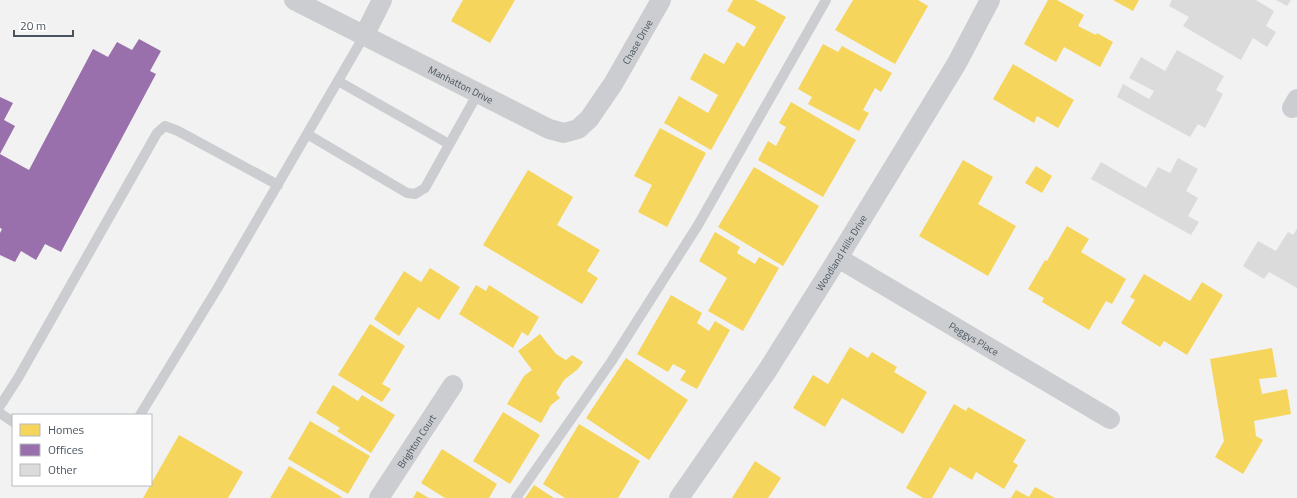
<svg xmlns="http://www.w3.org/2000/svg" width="1297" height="498" font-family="'Titillium Web',sans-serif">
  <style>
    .homes { fill: #f6d55c }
    .offices { fill: #9970ab }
    .building { fill: #dbdbdc }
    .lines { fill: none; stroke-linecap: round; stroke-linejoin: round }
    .service { stroke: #cbcdd0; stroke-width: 10 }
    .minor { stroke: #cbcdd0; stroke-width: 20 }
    .labels { text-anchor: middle; stroke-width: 4; stroke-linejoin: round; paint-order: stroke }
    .street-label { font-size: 10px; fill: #49545e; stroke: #fff }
  </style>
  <rect width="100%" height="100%" fill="#f2f2f2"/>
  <path class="homes" d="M463 0H515L490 43 451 21Z
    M733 0H755L786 17 711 150 664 123 679 96 708 113 718 95 690 79 704 53 724 64 737 42 744 47 756 27 727 11Z
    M853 0H918L928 6 895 64 835 30Z
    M1048 0H1057L1084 15 1078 26 1096 35 1097 33 1113 42 1100 67 1064 47 1056 62 1024 44Z
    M1113 0H1139L1133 11Z
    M823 44 838 52 842 46 892 73 881 92 875 88 863 110 869 113 859 131 808 104 812 97 798 89Z
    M1013 64 1074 100 1058 128 1037 116 1034 123 993 99Z
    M791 102 856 140 823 197 758 160 768 141 776 146 786 127 779 123Z
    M660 128 706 153 667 227 638 212 652 185 634 176Z
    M963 160 993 177 978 204 1016 226 988 276 919 236Z
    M1036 166 1052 176 1042 193 1025 183Z
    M754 167 819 206 783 266 718 227Z
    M528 170 573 197 557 225 600 250 587 271 598 278 582 304 483 245Z
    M1067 226 1089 239 1081 252 1126 279 1112 304 1106 301 1089 330 1042 302 1044 298 1028 289 1045 260 1047 261Z
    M715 232 740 247 737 253 755 264 759 257 779 268 743 331 708 311 727 278 699 261Z
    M430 268 460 287 439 320 418 307 399 336 374 319 404 271 421 282Z
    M1144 274 1190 301 1202 282 1223 295 1187 355 1164 341 1160 347 1121 323 1135 300 1130 297Z
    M476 285 486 291 489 285 539 317 528 336 522 332 513 348 459 314Z
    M671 295 702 313 697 323 709 331 715 321 730 330 697 389 680 380 686 371 673 364 668 372 637 354Z
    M370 324 405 346 382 384 391 389 382 402 338 375Z
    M540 334 556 354 566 360 572 355 583 362 578 369 564 380 556 393 560 398 551 405 541 423 507 404 524 376 532 370 518 351Z
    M850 347 868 358 872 352 897 367 894 372 927 392 903 434 842 398 825 427 793 408 813 375 828 384Z
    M1272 348 1277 377 1259 379 1262 394 1287 389 1291 414 1254 421 1256 436 1263 440 1243 474 1215 457 1224 441 1210 359Z
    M626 358 688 400 649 460 586 418Z
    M333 385 358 401 362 395 395 415 371 453 337 431 340 428 316 413Z
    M954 404 966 411 968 407 1026 440 1013 462 1018 465 1004 489 976 472 972 480 950 467 932 498H923L906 488Z
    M503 412 540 435 510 484 473 461Z
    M310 421 370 456 348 494 288 459Z
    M579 424 640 461 618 498H565L543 484Z
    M179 435 243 472 228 498H143Z
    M442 449 497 484 489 498H445L421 483Z
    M755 461 781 478 768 498H732Z
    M289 466 342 497 341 498H270Z
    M534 485 554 498H525Z
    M1035 487 1055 498H1011L1016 490 1029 497Z
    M417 491 429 498H413Z"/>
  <path class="offices" d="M139 39 161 51 150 71 156 74 61 252 45 244 36 260 21 251 15 262 0 255V233L2 229 0 228V97L13 103 4 120 15 126 0 154 29 170 93 49 108 57 117 42 132 50Z"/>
  <path class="building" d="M1172 0H1256L1274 11 1266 26 1276 32 1267 47 1253 38 1241 60 1183 26 1189 17 1169 6Z
    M1276 0H1291L1287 6Z
    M1177 50 1224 76 1216 90 1223 94 1205 128 1198 124 1190 137 1117 97 1123 84 1149 99 1154 91 1129 78 1141 57 1165 71Z
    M1178 158 1198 169 1186 191 1198 198 1188 216 1199 222 1191 235 1091 179 1101 162 1146 188 1158 167 1170 173Z
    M1297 229V288L1269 272 1264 279 1243 266 1258 241 1276 251 1288 232 1293 235Z"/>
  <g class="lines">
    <path class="service" d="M338 81 449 144
      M307 134 407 193 415 194 425 188 478 93
      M0 406 18 378 157 133 165 126 178 131 278 185
      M0 413 13 422
      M140 415 217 289 364 36
      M516 498 611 362 698 225 826 0"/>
    <g class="minor">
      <path id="s1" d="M294 0 549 129 564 133 578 129 589 119 613 84 661 0"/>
      <path d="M364 36 382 0"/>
      <path d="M1292 108 1297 99"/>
      <path id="s2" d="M838 258 1110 419"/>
      <path id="s3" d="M379 498 453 385"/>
      <path id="s4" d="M679 498 767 371 838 258 957 63 990 0"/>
    </g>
  </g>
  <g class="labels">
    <g class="street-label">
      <text dy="4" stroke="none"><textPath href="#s1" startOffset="422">Chase Drive</textPath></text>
      <text dy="4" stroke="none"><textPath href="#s1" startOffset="187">Manhatton Drive</textPath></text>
      <text dy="4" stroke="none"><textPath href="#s4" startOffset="294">Woodland Hills Drive</textPath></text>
      <text dy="4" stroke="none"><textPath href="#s2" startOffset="158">Peggys Place</textPath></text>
      <text dy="4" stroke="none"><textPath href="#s3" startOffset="68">Brighton Court</textPath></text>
    </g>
  </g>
  <rect x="12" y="414" width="140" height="72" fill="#ffffff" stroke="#b6bbbf"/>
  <rect x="20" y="424" width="20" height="12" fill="#f6d55c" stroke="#b6bbbf"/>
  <text x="48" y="434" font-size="12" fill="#49545e">Homes</text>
  <rect x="20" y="444" width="20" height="12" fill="#9970ab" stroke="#b6bbbf"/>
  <text x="48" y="454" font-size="12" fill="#49545e">Offices</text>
  <rect x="20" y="464" width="20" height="12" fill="#dbdbdc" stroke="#b6bbbf"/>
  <text x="48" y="474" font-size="12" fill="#49545e">Other</text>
  <path d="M14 30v6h59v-6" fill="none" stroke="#49545e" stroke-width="2"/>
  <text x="20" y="30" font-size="12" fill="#49545e" stroke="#ffffff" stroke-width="3" paint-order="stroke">20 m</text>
</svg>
